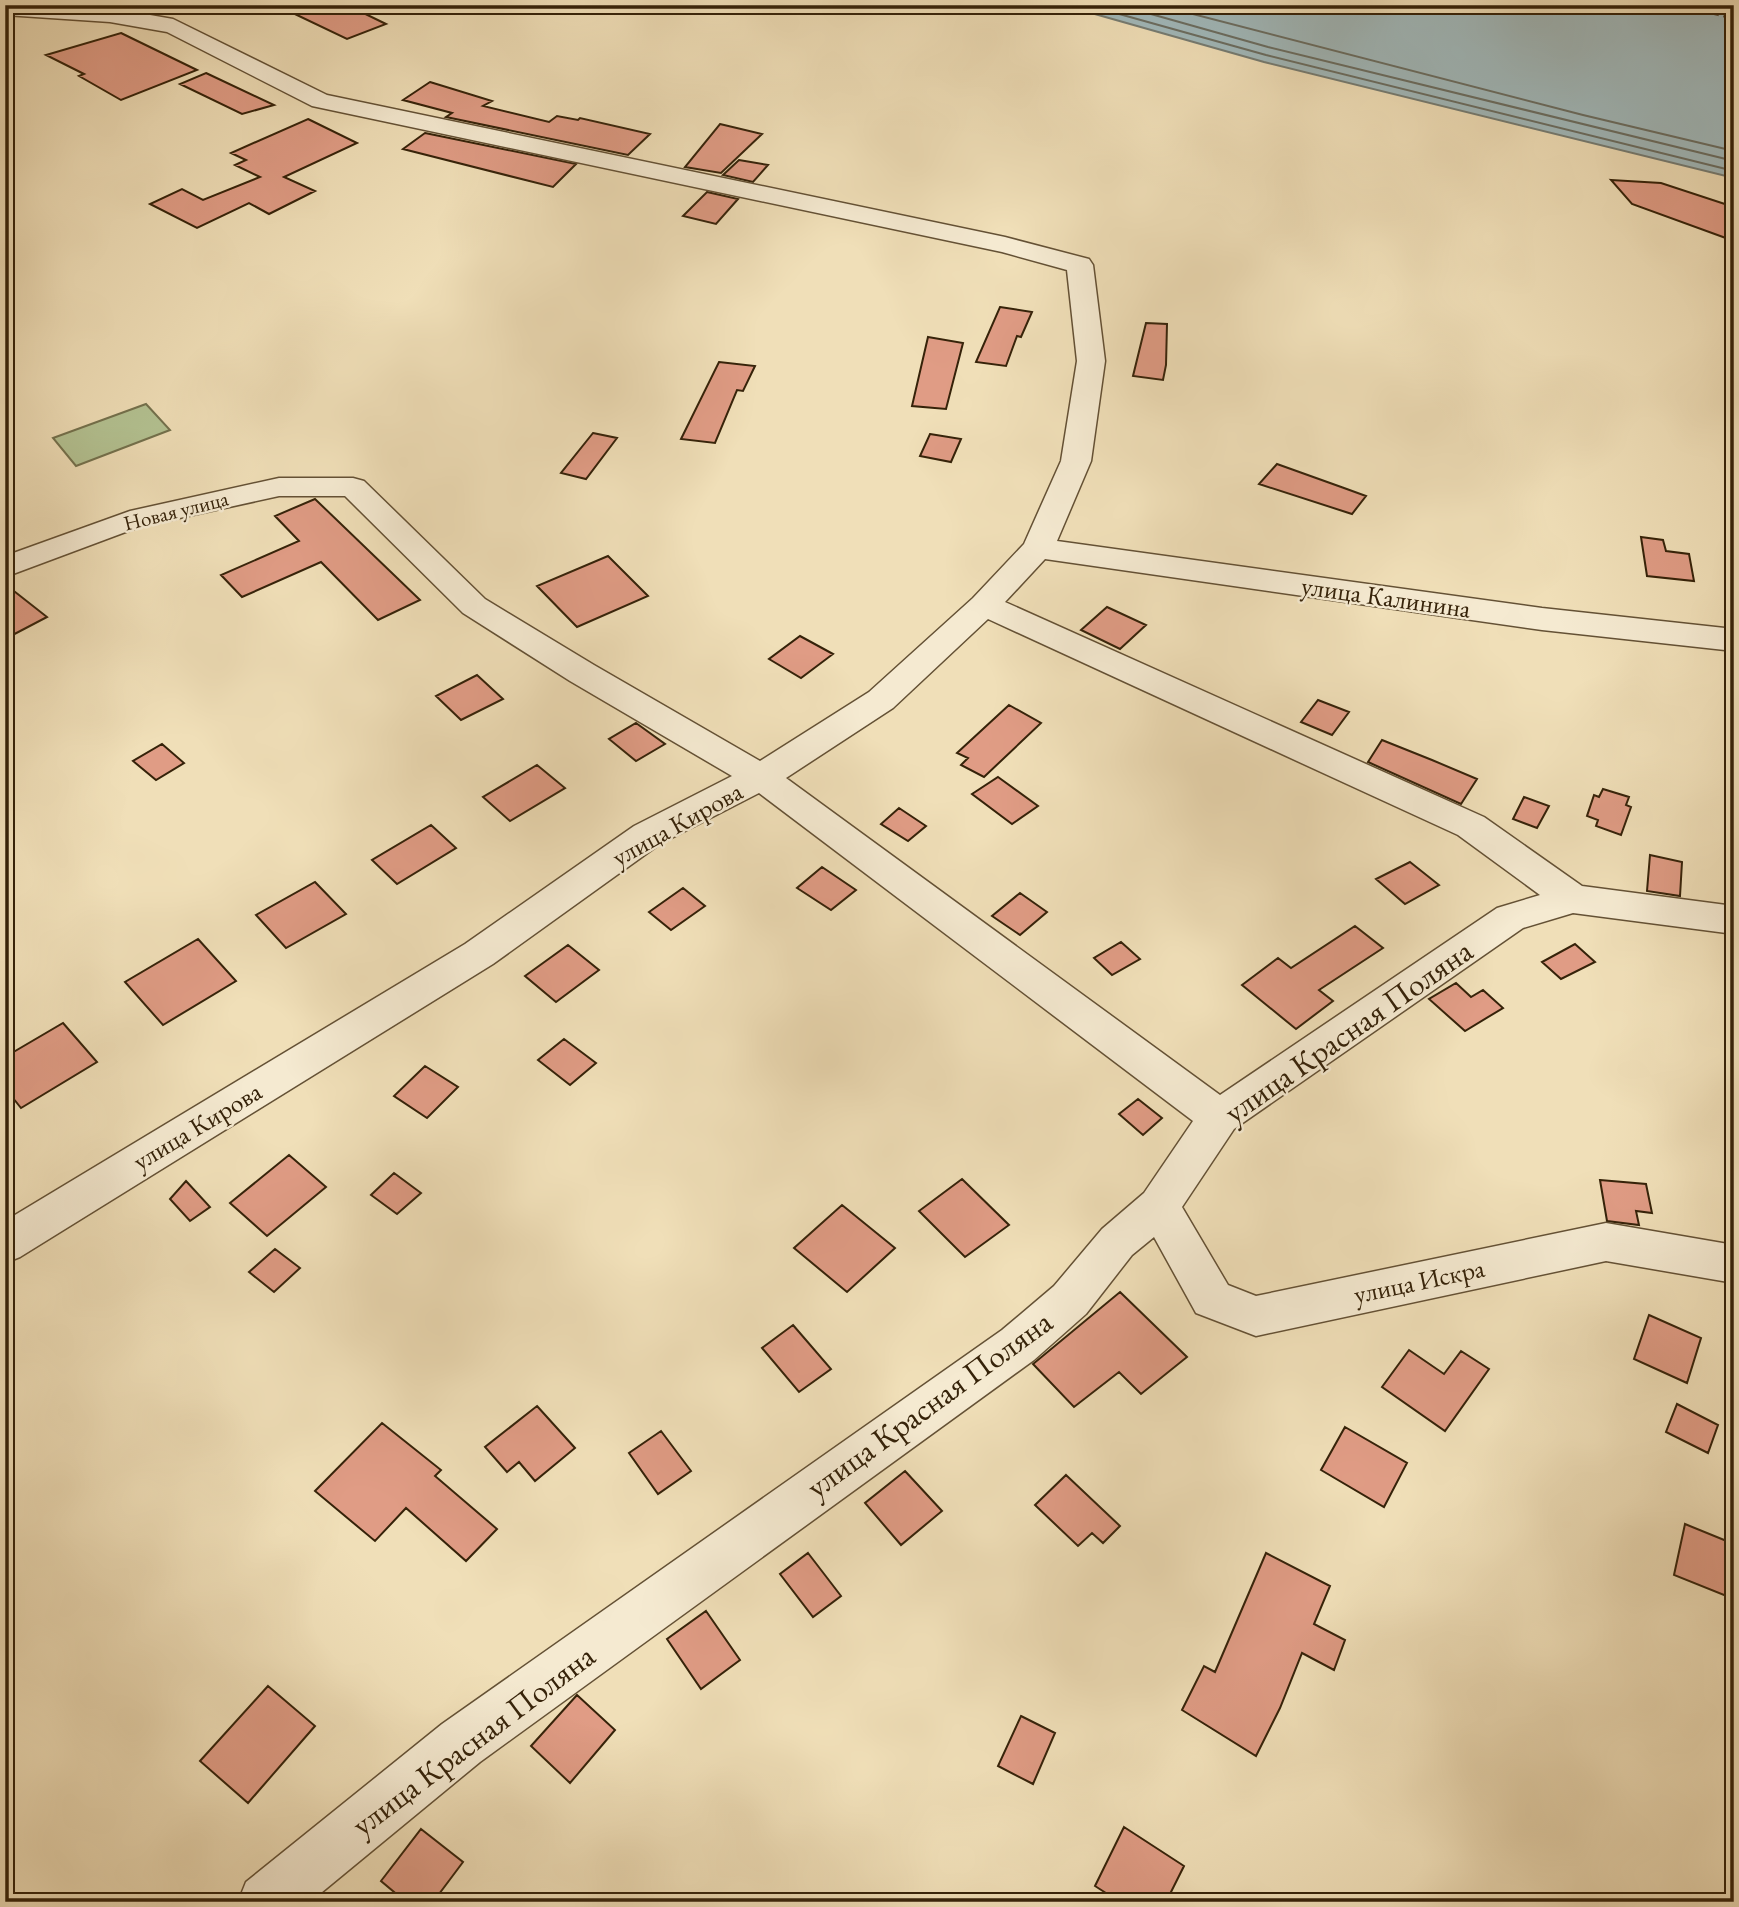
<svg xmlns="http://www.w3.org/2000/svg" width="1739" height="1907" font-family="'EB Garamond',serif">
  <style>
    .green { fill: #b4c393; stroke: #74724e; stroke-width: 2 }
    .water { fill: #a1b9bb; stroke: #767d74; stroke-width: 2 }
    .lines { fill: none; stroke-linecap: round; stroke-linejoin: round }
    .shore { stroke: #6b6e62; stroke-width: 2 }
    .ferry { stroke: #554f3e; stroke-width: 2; stroke-dasharray: 5 4.5; stroke-linecap: butt }
    .building { fill: #e09c85; stroke: #352209; stroke-width: 2 }
    .minor-casing { stroke: #645135; stroke-width: 3 }
    .minor { fill: #f5ead1; fill-rule: evenodd }
    .labels { text-anchor: middle; stroke-width: 5; stroke-linejoin: round; paint-order: stroke }
    .far-street-label { font-size: 21px; fill: #352209; stroke: #f5ead1 }
    .street-label { font-size: 26px; fill: #352209; stroke: #f5ead1 }
    .near-street-label { font-size: 32px; fill: #352209; stroke: #f5ead1 }
  </style>
  <rect width="100%" height="100%" fill="#f0dfb8"/>
  <filter id="stains"><feTurbulence type="fractalNoise" baseFrequency=".00286" numOctaves="4"/><feColorMatrix values="0 0 0 0 .2 0 0 0 0 .09 0 0 0 0 .02 0 0 0 .5 -.17"/></filter>
  <radialGradient id="worn" r=".72"><stop offset=".6" stop-color="#630" stop-opacity="0"/><stop offset="1" stop-color="#630" stop-opacity=".3"/></radialGradient>
  <path class="green" d="M146 404 170 430 76 466 53 438Z"/>
  <path class="water" d="M1063 5H1734V178L1264 62Z"/>
  <g class="lines">
    <path class="shore" d="M1087 5 1266 55 1734 171
      M1119 5 1268 47 1734 161
      M1158 5 1583 115 1734 151"/>
    <path class="ferry" d="M1677 5 1734 19"/>
  </g>
  <path class="building" d="M276 5H347L386 24 347 39Z
    M121 33 197 70 121 100 79 76 84 74 46 55Z
    M206 73 274 105 242 114 180 84Z
    M430 82 492 101 483 106 549 122 557 116 578 120 580 118 650 134 628 155 446 117 452 113 403 100Z
    M308 119 357 143 284 177 315 191 269 214 249 203 197 228 150 204 182 189 203 200 260 177 235 165 246 160 231 153Z
    M720 124 762 134 721 173 685 167Z
    M425 133 576 164 553 187 403 149Z
    M739 160 768 165 753 182 723 175Z
    M1611 180 1661 183 1734 207V241L1632 204Z
    M707 192 738 199 716 224 683 216Z
    M1000 307 1032 312 1021 337 1017 336 1006 366 976 362Z
    M1146 323 1167 324 1166 365 1163 380 1133 376Z
    M928 337 963 343 946 409 912 406Z
    M719 362 755 366 743 391 737 390 715 443 681 439Z
    M593 433 617 438 586 479 561 473Z
    M930 434 961 439 951 462 920 456Z
    M1277 464 1344 488 1366 496 1352 514 1259 484Z
    M315 499 420 600 378 620 321 562 242 597 221 575 299 541 275 516Z
    M1641 537 1663 540 1666 551 1689 554 1694 581 1647 576Z
    M608 556 648 596 577 627 537 586Z
    M5 584 47 617 5 639Z
    M1107 607 1146 625 1120 649 1081 630Z
    M800 636 833 654 801 678 769 659Z
    M477 675 503 699 461 720 436 696Z
    M1318 700 1349 712 1332 735 1301 722Z
    M1009 705 1041 723 984 777 961 765 968 758 957 753Z
    M636 723 665 744 636 761 609 739Z
    M1382 740 1432 760 1477 779 1461 804 1368 762Z
    M162 744 184 763 156 780 133 761Z
    M537 765 565 788 510 821 483 797Z
    M998 777 1038 806 1012 824 972 794Z
    M1603 789 1629 797 1626 805 1631 807 1621 835 1596 826 1598 820 1587 816 1594 795 1599 797Z
    M1524 797 1549 806 1537 828 1513 819Z
    M899 808 926 826 908 841 881 824Z
    M431 825 456 848 397 884 372 860Z
    M1650 855 1682 862 1680 896 1647 891Z
    M1410 862 1439 885 1405 904 1376 879Z
    M822 867 856 890 831 910 797 888Z
    M315 882 346 914 286 948 256 915Z
    M683 888 705 906 671 930 649 912Z
    M1020 893 1047 912 1020 935 992 916Z
    M1355 926 1383 948 1319 990 1333 1001 1296 1029 1242 985 1278 958 1291 968Z
    M198 939 236 981 163 1025 125 982Z
    M1121 942 1140 959 1112 975 1094 958Z
    M1575 944 1595 962 1561 979 1542 962Z
    M568 945 599 970 556 1002 525 976Z
    M1456 983 1471 997 1483 990 1503 1008 1465 1031 1429 999Z
    M63 1023 97 1062 21 1108 5 1088V1057Z
    M564 1039 596 1063 570 1085 538 1060Z
    M425 1066 458 1087 427 1118 394 1096Z
    M1138 1099 1162 1118 1143 1135 1119 1114Z
    M289 1155 326 1187 267 1236 230 1203Z
    M394 1173 421 1193 397 1214 371 1195Z
    M962 1179 1009 1225 965 1257 919 1211Z
    M1600 1180 1646 1184 1652 1213 1636 1211 1639 1225 1607 1221Z
    M186 1181 210 1207 190 1221 170 1199Z
    M842 1205 895 1248 847 1292 794 1248Z
    M275 1249 300 1268 274 1292 249 1272Z
    M1120 1292 1187 1357 1141 1394 1119 1372 1074 1407 1033 1364Z
    M1649 1315 1701 1338 1687 1383 1634 1359Z
    M793 1325 831 1369 799 1392 762 1348Z
    M1409 1350 1444 1374 1461 1351 1489 1369 1445 1431 1382 1387Z
    M1677 1404 1718 1425 1708 1453 1666 1432Z
    M537 1406 575 1448 535 1481 519 1462 507 1472 485 1447Z
    M382 1423 441 1470 435 1476 497 1529 466 1561 406 1508 375 1541 315 1491Z
    M1345 1427 1407 1463 1384 1507 1321 1470Z
    M661 1431 691 1471 658 1494 629 1453Z
    M905 1471 942 1511 901 1545 865 1503Z
    M1066 1475 1120 1526 1103 1543 1092 1533 1078 1546 1035 1505Z
    M1685 1524 1734 1544V1599L1674 1575Z
    M808 1553 841 1596 813 1617 780 1574Z
    M1266 1553 1330 1586 1314 1624 1345 1640 1334 1670 1302 1653 1280 1708 1256 1756 1182 1710 1204 1666 1215 1672Z
    M706 1611 740 1660 701 1689 667 1639Z
    M268 1686 315 1726 248 1803 200 1761Z
    M577 1695 615 1730 570 1783 531 1746Z
    M1021 1716 1055 1733 1033 1784 998 1766Z
    M1124 1827 1184 1866 1166 1902H1120L1095 1886Z
    M421 1829 463 1862 433 1902H406L381 1881Z"/>
  <g class="lines">
    <defs>
      <path id="minor" d="M5 5 110 8 173 19 327 95 1005 237 1089 259 1093 265 1105 361 1091 461 1057 541 1542 608 1734 629V651L1542 630 1045 559 1005 602 1484 817 1582 886 1734 906V934L1573 913 1523 928 1234 1129 1182 1207 1228 1285 1256 1296 1606 1223 1734 1245V1283L1606 1261 1256 1336 1196 1313 1154 1237 1132 1255 1086 1314 1034 1360 480 1762 310 1902H238L246 1882 442 1724 1002 1330 1054 1286 1102 1229 1144 1193 1193 1121 759 793 660 844 493 964 20 1257 5 1263V1221L465 944 634 826 732 776 570 681 463 613 345 496H279L139 527 5 577V556L130 511 279 478H353L364 481 485 599 594 665 760 761 869 692 973 598 1024 544 1061 461 1077 361 1067 270 1002 252 312 106 167 32 110 22 5 15ZM988 619 1458 835 1540 895 1497 908 1220 1095 786 778 893 708Z"/>
    </defs>
    <use href="#minor" class="minor-casing"/>
    <use href="#minor" class="minor"/>
  </g>
  <g class="labels">
    <g class="far-street-label">
      <text transform="translate(176 511) rotate(-14)" y="7">Новая улица</text>
    </g>
    <g class="street-label">
      <text transform="translate(1386 597) rotate(8)" y="9">улица Калинина</text>
      <text transform="translate(677 824) rotate(-29)" y="9">улица Кирова</text>
      <text transform="translate(197 1126) rotate(-31)" y="9">улица Кирова</text>
      <text transform="translate(1419 1281) rotate(-12)" y="9">улица Искра</text>
    </g>
    <g class="near-street-label">
      <text transform="translate(1348 1031) rotate(-35)" y="11">улица Красная Поляна</text>
      <text transform="translate(929 1404) rotate(-36)" y="11">улица Красная Поляна</text>
      <text transform="translate(473 1740) rotate(-37)" y="11">улица Красная Поляна</text>
    </g>
  </g>
  <rect width="1739" height="1907" fill="none" stroke="#f0dfb8" stroke-width="28"/>
  <rect x="7" y="7" width="1725" height="1893" fill="none" stroke="#352209" stroke-width="3.5"/>
  <rect x="14" y="14" width="1711" height="1879" fill="none" stroke="#352209" stroke-width="2"/>
  <rect width="100%" height="100%" filter="url(#stains)"/>
  <rect width="100%" height="100%" fill="url(#worn)"/>
</svg>
